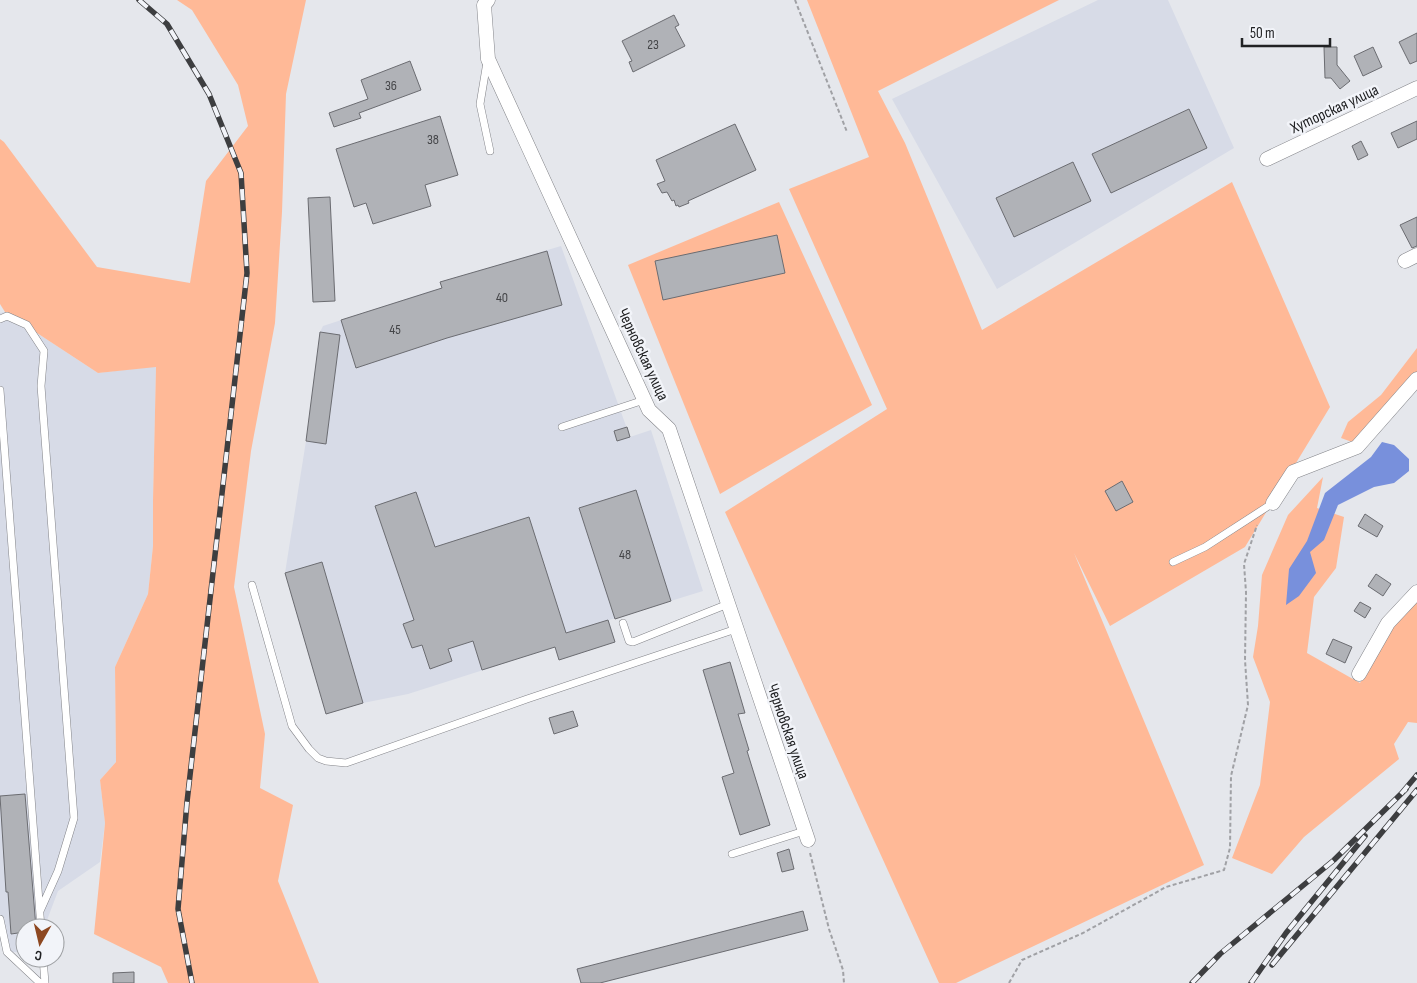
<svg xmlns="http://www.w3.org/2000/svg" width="1417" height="983" font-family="'Sofia Sans Condensed',sans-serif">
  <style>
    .built { fill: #d7dbe7 }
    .green { fill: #ffb997 }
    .water { fill: #7890dc }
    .building { fill: #b0b2b7; stroke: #6b6c71 }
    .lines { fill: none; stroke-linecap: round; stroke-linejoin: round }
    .lane-casing { stroke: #838489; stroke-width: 8 }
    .street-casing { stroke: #838489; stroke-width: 15 }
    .path { stroke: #a0a1a5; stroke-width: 2; stroke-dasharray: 4 2.5; stroke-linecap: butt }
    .lane { stroke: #fff; stroke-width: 7 }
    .street { stroke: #fff; stroke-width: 14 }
    .rail-casing { stroke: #3d3e40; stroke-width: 5.5 }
    .rail { stroke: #f2f4f9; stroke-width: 4; stroke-dasharray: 11; stroke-linecap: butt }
    .labels { text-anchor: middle; stroke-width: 5; stroke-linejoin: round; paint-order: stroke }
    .number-label { font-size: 14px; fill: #444548 }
    .street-label { font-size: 16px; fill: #202123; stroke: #f2f4f9 }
  </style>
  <rect width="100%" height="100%" fill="#e5e7ec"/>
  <path class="built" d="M1098 0H1168L1234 148 997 289 892 99Z
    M561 246 630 437 651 430 703 591 609 620 615 642 559 660 555 647 408 694 363 703 326 714 285 573 306 441 320 332 323 326 433 290 442 289 440 282Z
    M5 312 98 373 156 366 153 500V546L148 594 115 667 116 762 100 780 105 823 100 862 58 891 44 928H25V952H8L0 914V313Z"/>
  <path class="green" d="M177 0H306L286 94 282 212 275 323 251 451 234 587 265 734 260 788 293 805 278 881 319 983H168L161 967 94 934 105 823 100 780 116 762 115 667 148 594 153 546V500L156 367 98 373 5 312 0 304V139L4 142 97 267 190 283 206 181 248 126 238 85 192 10Z
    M807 0H1059L878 91 905 143 982 330 1232 182 1330 407 1245 547 1110 626 1074 553 1204 865 956 983H939L725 512 887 409 789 189 869 157Z
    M779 202 872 405 720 494 628 265Z
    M1417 348V372L1409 381 1352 442 1341 438 1348 422 1381 395Z
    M1323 477 1317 508 1344 517 1336 568 1314 597 1307 653 1360 683 1388 632 1417 598V723L1408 722 1394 744 1399 759 1304 837 1272 874 1232 858 1260 785 1270 702 1253 657 1258 626 1262 575 1288 515Z"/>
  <path class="water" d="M1382 442 1394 445 1409 459V471L1394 483 1374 487 1338 505 1324 540 1310 552 1316 573 1299 596 1286 605 1289 569 1307 541 1325 493 1371 457Z"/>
  <path class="building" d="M674 15 679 25 675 27 685 46 633 72 629 62 632 61 622 41Z
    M1417 33V61L1410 64 1399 42Z
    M1324 47H1337V65L1350 81 1340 89 1331 78H1325Z
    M1373 47 1382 67 1363 76 1354 56Z
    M410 61 421 90 359 113 361 118 334 127 329 113 368 99 361 80Z
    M1189 109 1207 148 1111 193 1092 154Z
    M440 116 458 175 425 185 431 206 373 224 366 203 354 207 336 149Z
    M1417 121V139L1398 148 1391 133Z
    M735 124 756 170 688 201 689 203 679 207 678 205 676 206 674 200 672 201 667 192 662 193 657 184 665 181 656 160Z
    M1361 141 1368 155 1358 160 1352 146Z
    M1073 162 1091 201 1014 237 996 198Z
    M330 197 335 301 313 302 308 198Z
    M1417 217V246L1412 248 1400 225Z
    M777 235 785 273 663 300 655 261Z
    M547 251 562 305 447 338 356 368 341 320 442 288 440 282Z
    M320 332 340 335 326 444 306 441Z
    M627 427 630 437 617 441 614 431Z
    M1122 481 1133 502 1116 511 1105 491Z
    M636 490 671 601 615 619 579 508Z
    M416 492 435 547 529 517 566 633 608 620 615 642 559 660 555 647 482 670 473 641 448 649 452 661 430 669 422 645 412 648 403 624 414 620 375 506Z
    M1365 514 1383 526 1377 537 1358 526Z
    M322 562 363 703 326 714 285 573Z
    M1376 574 1391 584 1383 596 1368 586Z
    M1360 602 1371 608 1365 618 1354 611Z
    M1333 639 1352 647 1345 663 1326 654Z
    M730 662 745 713 738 714 749 750 747 751 770 825 740 835 722 777 734 773 703 670Z
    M573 711 578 726 554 734 549 718Z
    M25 794 36 928H25V932L11 934 8 892H6L0 796Z
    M789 849 794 869 782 872 777 853Z
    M803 911 808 930 600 983H581L577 969Z
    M134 972V983H113V973Z"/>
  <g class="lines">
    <defs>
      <path id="lane" d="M487 62 480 104 490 151
        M0 319 7 316 27 325 44 351 41 386 74 818 58 871 40 911
        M0 390 41 928
        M562 427 644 400
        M1173 562 1205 547 1273 503
        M252 585 292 726 309 749 318 758 326 761 346 763 527 699 736 629
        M623 623 629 641 633 642 728 604
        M732 854 804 831
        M0 919 7 952 40 983
        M43 958 45 983"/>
      <path id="street" d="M488 0 484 5 488 59 649 410 669 429 808 840
        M1267 159 1417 88
        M1405 261 1417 255
        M1273 503 1293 472 1357 447 1417 379
        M1359 674 1388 623 1417 592"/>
    </defs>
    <use href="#lane" class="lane-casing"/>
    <use href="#street" class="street-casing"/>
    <path class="path" d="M795 0 847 132
      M810 853 829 929 843 970 844 983
      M1009 983 1022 960 1083 933 1166 887 1224 870 1230 848 1231 776 1248 705 1245 660 1246 592 1244 564 1257 525"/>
    <use href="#lane" class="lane"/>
    <use href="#street" class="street"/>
    <defs>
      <path id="rail" d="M139 0 167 24 209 94 241 173 247 273 187 802 178 909 192 983
        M1401 794 1417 775
        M1272 965 1417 790
        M1192 983 1220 954 1334 860 1406 789
        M1251 983 1286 933 1365 836"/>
    </defs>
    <use href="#rail" class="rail-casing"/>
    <use href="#rail" class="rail"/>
  </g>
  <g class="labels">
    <g class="number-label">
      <text x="653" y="49">23</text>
      <text x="391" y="90">36</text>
      <text x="433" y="144">38</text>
      <text x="502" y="302">40</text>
      <text x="395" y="334">45</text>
      <text x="625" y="559">48</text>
    </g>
    <g class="street-label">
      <text transform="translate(1334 108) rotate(-25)" y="6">Хуторская улица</text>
      <text transform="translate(644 354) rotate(65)" y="6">Черновская улица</text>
      <text transform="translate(789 731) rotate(71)" y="6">Черновская улица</text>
    </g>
  </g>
  <g transform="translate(40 943) rotate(188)"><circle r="24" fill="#f2f4f9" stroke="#9ea0a3"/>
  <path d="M0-4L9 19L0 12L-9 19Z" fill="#8e4821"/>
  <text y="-8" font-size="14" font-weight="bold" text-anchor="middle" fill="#202123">С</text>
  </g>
  <path d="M1242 38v8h88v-8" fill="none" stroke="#202123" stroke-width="2.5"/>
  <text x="1250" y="38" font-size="15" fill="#202123" stroke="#f2f4f9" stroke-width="4" paint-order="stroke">50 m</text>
</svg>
